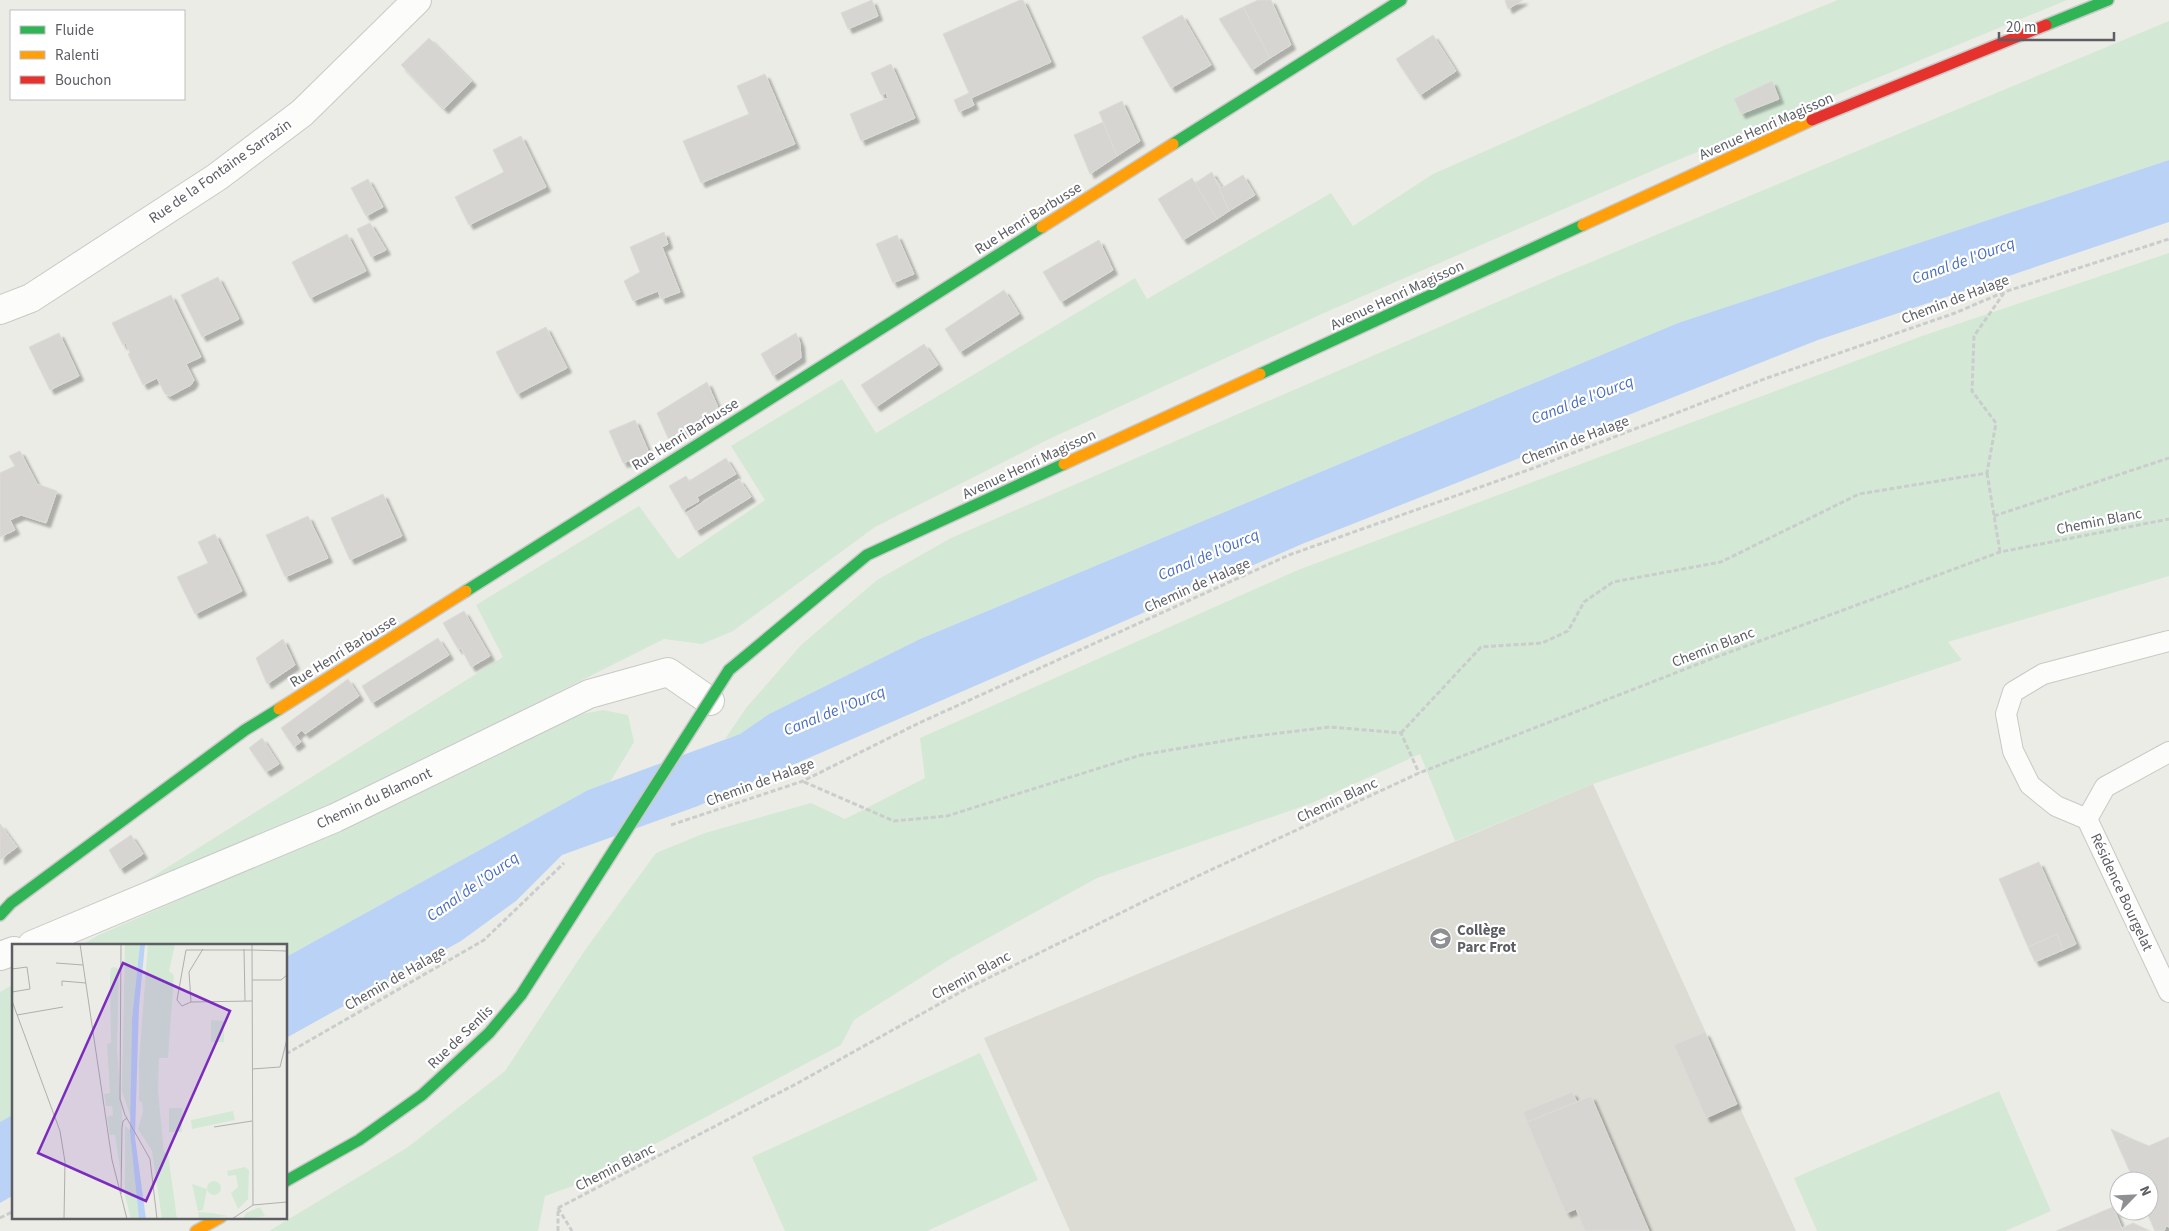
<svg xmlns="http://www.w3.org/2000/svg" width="2169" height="1231" font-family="'Source Sans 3',sans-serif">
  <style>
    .education { fill: #dcdcd4 }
    .green { fill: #d4e8d6 }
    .water { fill: #bad2f6 }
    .building { fill: #d6d5d1; stroke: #dcdbd6; filter: url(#shadow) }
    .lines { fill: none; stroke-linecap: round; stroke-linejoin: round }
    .lane-casing { stroke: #c8c9c7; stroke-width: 22 }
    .street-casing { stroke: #c8c9c7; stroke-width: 30 }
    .fast-casing { stroke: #c9c9c8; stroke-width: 14 }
    .slow-casing { stroke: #c9c9c8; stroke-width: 14 }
    .jam-casing { stroke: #c9c9c8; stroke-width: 14 }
    .path { stroke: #c9cdcb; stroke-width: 3; stroke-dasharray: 5 2.5; stroke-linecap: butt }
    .lane { stroke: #fcfcfb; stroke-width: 20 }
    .street { stroke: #fcfcfb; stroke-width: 28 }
    .fast { stroke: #30b455; stroke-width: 11 }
    .slow { stroke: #ff9f0a; stroke-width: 11 }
    .jam { stroke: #e5322d; stroke-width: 11 }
    .fast-bridge-casing { stroke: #c9c9c8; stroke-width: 14; stroke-linecap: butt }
    .fast-bridge { stroke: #30b455; stroke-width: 11 }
    .labels { text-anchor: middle; stroke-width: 4.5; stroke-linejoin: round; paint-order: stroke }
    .street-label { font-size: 15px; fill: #5c5e64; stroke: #fff }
    .poi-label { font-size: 15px; font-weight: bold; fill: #5c5e64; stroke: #fff; text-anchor: start }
    .water-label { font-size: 16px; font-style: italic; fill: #486dc1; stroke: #fff }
    .inset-road { fill: none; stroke: #aeafae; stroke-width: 1 }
    .view { fill: #7b2cbf; fill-opacity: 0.15; stroke: #7b2cbf; stroke-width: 2.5 }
    .inset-edge { fill: none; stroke: #5c5e64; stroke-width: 2.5 }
  </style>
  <defs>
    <filter id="shadow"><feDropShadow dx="4.5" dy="4.5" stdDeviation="1" flood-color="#0004"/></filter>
  </defs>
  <rect width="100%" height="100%" fill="#ecece6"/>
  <path class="education" d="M1593 784 1796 1231H1070L984 1038Z"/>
  <path class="green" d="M1838 0H2067L1661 167 1324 313 1047 440 875 527 733 631 702 644 664 639 345 799 125 894 503 657 476 605 639 506 678 559 765 500 731 446 842 379 876 433 1135 278 1147 299 1331 193 1353 226 1433 174 1723 46Z
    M2169 21V160L1678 323 920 639 769 714 740 734 725 739 746 708 801 645 877 580 951 538 1555 277Z
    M2169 253V576L1948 642 1962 660 1593 784 1455 841 1420 754 1312 803 1097 878 950 959 854 1020 841 1045 584 1182 545 1196 538 1231H269L408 1147 505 1071 585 950 656 853 705 833 811 803 845 819 925 778 920 738 1298 570 1922 336Z
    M603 710 628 715 634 742 610 782 588 790 286 957V945H82L99 935 374 814 576 715Z
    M14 984V1114L0 1122V992Z
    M980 1053 1038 1180 927 1231H785L752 1157Z
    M1999 1091 2051 1211 2005 1231H1817L1794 1178Z"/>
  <path class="water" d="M2169 160V222L1818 340 1302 544 698 806 562 855 516 901 461 941 286 1038V957L588 790 740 734 769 714 920 639 1678 323Z
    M14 1114V1195L0 1203V1122Z"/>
  <path class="building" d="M872 0 878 16 848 29 841 13Z
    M1020 0H1023L1051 62 971 98 974 105 959 112 954 100 969 93 943 34Z
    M1258 0H1271L1291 45 1270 58 1243 7Z
    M1505 0H1523L1508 9Z
    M1243 7 1270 58 1252 70 1219 19Z
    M1182 15 1211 65 1171 88 1142 37Z
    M1433 35 1456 71 1420 95 1396 59Z
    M429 38 472 81 444 109 401 65Z
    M891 64 915 118 861 141 850 114 888 98 886 93 881 95 871 73Z
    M765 74 795 144 701 183 683 141 749 114 737 86Z
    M1772 81 1779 99 1741 114 1734 99Z
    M1122 101 1140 141 1117 156 1099 112Z
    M1103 122 1117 156 1090 174 1074 135Z
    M521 136 546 187 469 225 455 197 504 172 493 150Z
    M1212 172 1229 211 1217 219 1195 183Z
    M1243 175 1255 195 1229 211 1215 178 1222 188Z
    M1192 178 1217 219 1183 240 1158 199Z
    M368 179 383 207 366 216 351 188Z
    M370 223 386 250 371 257 357 229Z
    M664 232 668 244 662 247 680 292 661 299 658 291 633 301 624 281 640 272 630 247Z
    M347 234 366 271 310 298 292 262Z
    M897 235 914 274 893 283 876 244Z
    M1099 240 1113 270 1061 302 1043 272Z
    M218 277 239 319 202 337 181 295Z
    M1004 290 1019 314 960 352 945 329Z
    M171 295 201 357 186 364 194 380 191 385 170 396 165 394 157 378 143 385 128 354 130 353 126 343 123 345 112 323Z
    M546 327 567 368 517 394 496 352Z
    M59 333 79 376 50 390 29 347Z
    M796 333 800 343 801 358 773 376 761 354Z
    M924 344 938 365 876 407 861 385Z
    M707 382 719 410 669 440 657 413Z
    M635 420 649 453 623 463 609 431Z
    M20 451 37 484 57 491 46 523 21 515 10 520 15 530 0 537V473L15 466 9 456Z
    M726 458 736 474 697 497 699 501 683 510 669 486 686 476 689 481Z
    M739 479 751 497 696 531 686 513Z
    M383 494 402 536 350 560 331 518Z
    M308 516 328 558 285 577 266 535Z
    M215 534 242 591 195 614 177 577 208 563 198 542Z
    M464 611 490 656 471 667 461 648 458 649 443 623Z
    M438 638 449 655 372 703 362 686Z
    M283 639 295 665 267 684 256 658Z
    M348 679 359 696 305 734 302 730 296 735 301 742 294 747 281 728Z
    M262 738 279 764 266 772 249 748Z
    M0 824 17 847 0 860Z
    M131 835 143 854 120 869 109 850Z
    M2039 862 2076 944 2063 950 2057 934 2028 947 1999 879Z
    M2057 934 2063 950 2035 962 2028 947Z
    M1705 1032 1737 1104 1706 1118 1674 1045Z
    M1572 1092 1577 1102 1527 1122 1523 1112Z
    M1591 1096 1649 1231H1585L1576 1209 1566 1213 1527 1122Z
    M2111 1129 2130 1138 2117 1143Z
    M2169 1137V1227L2166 1226 2164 1231H2155L2146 1211H2149V1181H2134L2117 1143 2130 1138 2149 1146Z
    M2113 1207 2123 1231H2056Z
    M2133 1223 2150 1231H2123L2122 1228Z"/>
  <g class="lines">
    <defs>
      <path id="lane" d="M2169 752 2105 787 2087 819 2169 992
        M2087 819 2056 806 2030 785 2013 751 2006 714 2013 692 2043 674 2169 641"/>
      <path id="street" d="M0 310 31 298 217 177 302 113 417 0
        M32 945 335 818 589 694 668 672 710 701
        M0 956 14 951"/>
      <path id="fast" d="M2046 25 2108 0
        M1173 144 1401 0
        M1260 374 1583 225
        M466 591 1042 227
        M729 670 867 555 1064 464
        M0 915 11 903 245 730 279 709
        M286 1181 359 1140 422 1095 489 1033 521 995 605 864"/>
      <path id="slow" d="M1583 225 1812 120
        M1042 227 1173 144
        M1064 464 1260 374
        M279 709 466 591
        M196 1231 221 1217"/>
      <path id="jam" d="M1812 120 2046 25"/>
    </defs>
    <use href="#lane" class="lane-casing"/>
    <use href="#street" class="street-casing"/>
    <use href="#fast" class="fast-casing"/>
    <use href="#slow" class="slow-casing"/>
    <use href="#jam" class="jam-casing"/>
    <path class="path" d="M1987 473 2000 552
      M1994 516 2169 458
      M1401 733 1481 647 1542 643 1568 631 1584 602 1613 582 1721 562 1859 494 1987 473 1996 423 1972 391 1974 336 2004 293
      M804 782 894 821 947 816 1141 755 1247 737 1330 727 1401 733 1419 773
      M671 825 803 781 919 723 1289 555 1531 469 1767 378 1955 313 2004 292 2169 239
      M286 1054 484 940 564 863
      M558 1208 796 1084 966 989 1157 895 1419 773 1711 659 2000 552 2169 519
      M558 1208 572 1231
      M0 1218 14 1211
      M558 1231V1209"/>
    <use href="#lane" class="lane"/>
    <use href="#street" class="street"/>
    <use href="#fast" class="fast"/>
    <use href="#slow" class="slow"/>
    <use href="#jam" class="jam"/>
    <defs>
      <path id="fast-bridge" d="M605 864 729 670"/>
    </defs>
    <use href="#fast-bridge" class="fast-bridge-casing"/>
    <use href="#fast-bridge" class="fast-bridge"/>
  </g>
  <defs>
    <symbol id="school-disc" viewBox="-11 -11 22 22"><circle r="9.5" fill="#8e9092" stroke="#fff"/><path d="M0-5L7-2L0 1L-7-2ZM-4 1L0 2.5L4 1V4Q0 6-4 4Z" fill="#fff"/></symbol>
  </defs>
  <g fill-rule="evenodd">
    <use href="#school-disc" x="1428" y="926" width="25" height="25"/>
  </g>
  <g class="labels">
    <g class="street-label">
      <text transform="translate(1766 126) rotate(-24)" y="5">Avenue Henri Magisson</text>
      <text transform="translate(220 171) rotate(-35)" y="5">Rue de la Fontaine Sarrazin</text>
      <text transform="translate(1028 218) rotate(-32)" y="5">Rue Henri Barbusse</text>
      <text transform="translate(1397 295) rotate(-25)" y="5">Avenue Henri Magisson</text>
      <text transform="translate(1955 299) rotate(-21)" y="5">Chemin de Halage</text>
      <text transform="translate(685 434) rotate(-32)" y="5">Rue Henri Barbusse</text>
      <text transform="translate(1575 440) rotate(-21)" y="5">Chemin de Halage</text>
      <text transform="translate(1029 464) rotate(-25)" y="5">Avenue Henri Magisson</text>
      <text transform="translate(2099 521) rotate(-11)" y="5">Chemin Blanc</text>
      <text transform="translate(1197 585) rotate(-24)" y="5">Chemin de Halage</text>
      <text transform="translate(1713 647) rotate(-21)" y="5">Chemin Blanc</text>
      <text transform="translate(343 651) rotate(-32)" y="5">Rue Henri Barbusse</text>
      <text transform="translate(760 782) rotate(-20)" y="5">Chemin de Halage</text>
      <text transform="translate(374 798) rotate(-25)" y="5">Chemin du Blamont</text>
      <text transform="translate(1337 800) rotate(-25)" y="5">Chemin Blanc</text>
      <text transform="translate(2122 892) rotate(65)" y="5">Résidence Bourgelat</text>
      <text transform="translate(971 975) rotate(-28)" y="5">Chemin Blanc</text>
      <text transform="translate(395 978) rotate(-30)" y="5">Chemin de Halage</text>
      <text transform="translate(460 1037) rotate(-44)" y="5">Rue de Senlis</text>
      <text transform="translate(615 1167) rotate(-27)" y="5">Chemin Blanc</text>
    </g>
    <g class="poi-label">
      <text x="1457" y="935">Collège<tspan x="1457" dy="17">Parc Frot</tspan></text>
    </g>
    <g class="water-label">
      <text transform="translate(1963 260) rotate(-20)" y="6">Canal de l'Ourcq</text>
      <text transform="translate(1582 399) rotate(-21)" y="6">Canal de l'Ourcq</text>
      <text transform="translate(1208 554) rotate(-23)" y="6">Canal de l'Ourcq</text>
      <text transform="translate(834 710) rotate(-22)" y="6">Canal de l'Ourcq</text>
      <text transform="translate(472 886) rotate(-35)" y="6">Canal de l'Ourcq</text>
    </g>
  </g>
  <g transform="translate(12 944)">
    <rect width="275" height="275" fill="#ecece6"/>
    <path d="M113 0H128L120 75 119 174 110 147ZM136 0H163L157 27 162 31 156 114H147L146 147 152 208 156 210 165 275H150L140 207 126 185 131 167 130 158 127 157V117ZM102 23 107 25 105 105 110 169 109 233 103 191H98L95 173 101 171 100 162H94L92 150 98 149 95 100 99 99 98 35 99 24ZM199 76 212 77V98H199ZM157 164H170V188H157ZM221 167 223 176 180 185 179 176ZM113 182 118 186 127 275H119L113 251ZM233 223 237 226 236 255 226 265 219 249 226 243 224 231 216 232 215 227ZM195 244a7 7 0 1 1 14 0a7 7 0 1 1-14 0ZM180 240 195 245 191 266 186 267ZM248 263 253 272 231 275 234 269ZM186 268 200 269 216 272 187 275Z" fill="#d4e8d6"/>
    <path d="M128 0H133L127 63 123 193 134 275H127L118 188 120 75Z" fill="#bad2f6"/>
    <path class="inset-road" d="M68 0 100 216 115 275M109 0 108 155 113 171 138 215 145 275M240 0 241 261M191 5 177 28 179 58 240 57M232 5 233 57M240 6 275 7M44 19 71 21M0 25 15 23 18 45 0 48M240 36H269L275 31M50 42V37L74 39M0 57 48 187 53 218 52 275M179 58 170 62 165 56 174 6H240M5 71 51 63M240 125 268 123 275 95M202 183 240 177M109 250 110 184 111 177 115 174M220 275 241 261 275 258"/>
    <path class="view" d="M111 19 218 67 134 257 26 209Z"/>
    <rect width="275" height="275" class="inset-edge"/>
  </g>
  <rect x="10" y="10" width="175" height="90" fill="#ffffff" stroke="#bebfc1"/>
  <rect x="20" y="26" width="25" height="8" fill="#30b455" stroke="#bebfc1"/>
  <text x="55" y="35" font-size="15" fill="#5c5e64">Fluide</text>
  <rect x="20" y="51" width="25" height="8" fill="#ff9f0a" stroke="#bebfc1"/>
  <text x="55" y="60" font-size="15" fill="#5c5e64">Ralenti</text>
  <rect x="20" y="76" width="25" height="8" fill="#e5322d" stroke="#bebfc1"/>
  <text x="55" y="85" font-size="15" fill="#5c5e64">Bouchon</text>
  <g transform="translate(2134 1196) rotate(66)"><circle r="24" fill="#ffffff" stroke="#bebfc1"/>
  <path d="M0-4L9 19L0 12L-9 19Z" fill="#8e9092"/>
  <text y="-8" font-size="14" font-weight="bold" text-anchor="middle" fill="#5c5e64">N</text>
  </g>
  <path d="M1999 32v8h115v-8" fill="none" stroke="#5c5e64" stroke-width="2.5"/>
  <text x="2006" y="32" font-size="15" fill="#5c5e64" stroke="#ffffff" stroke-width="4" paint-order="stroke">20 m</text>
</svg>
